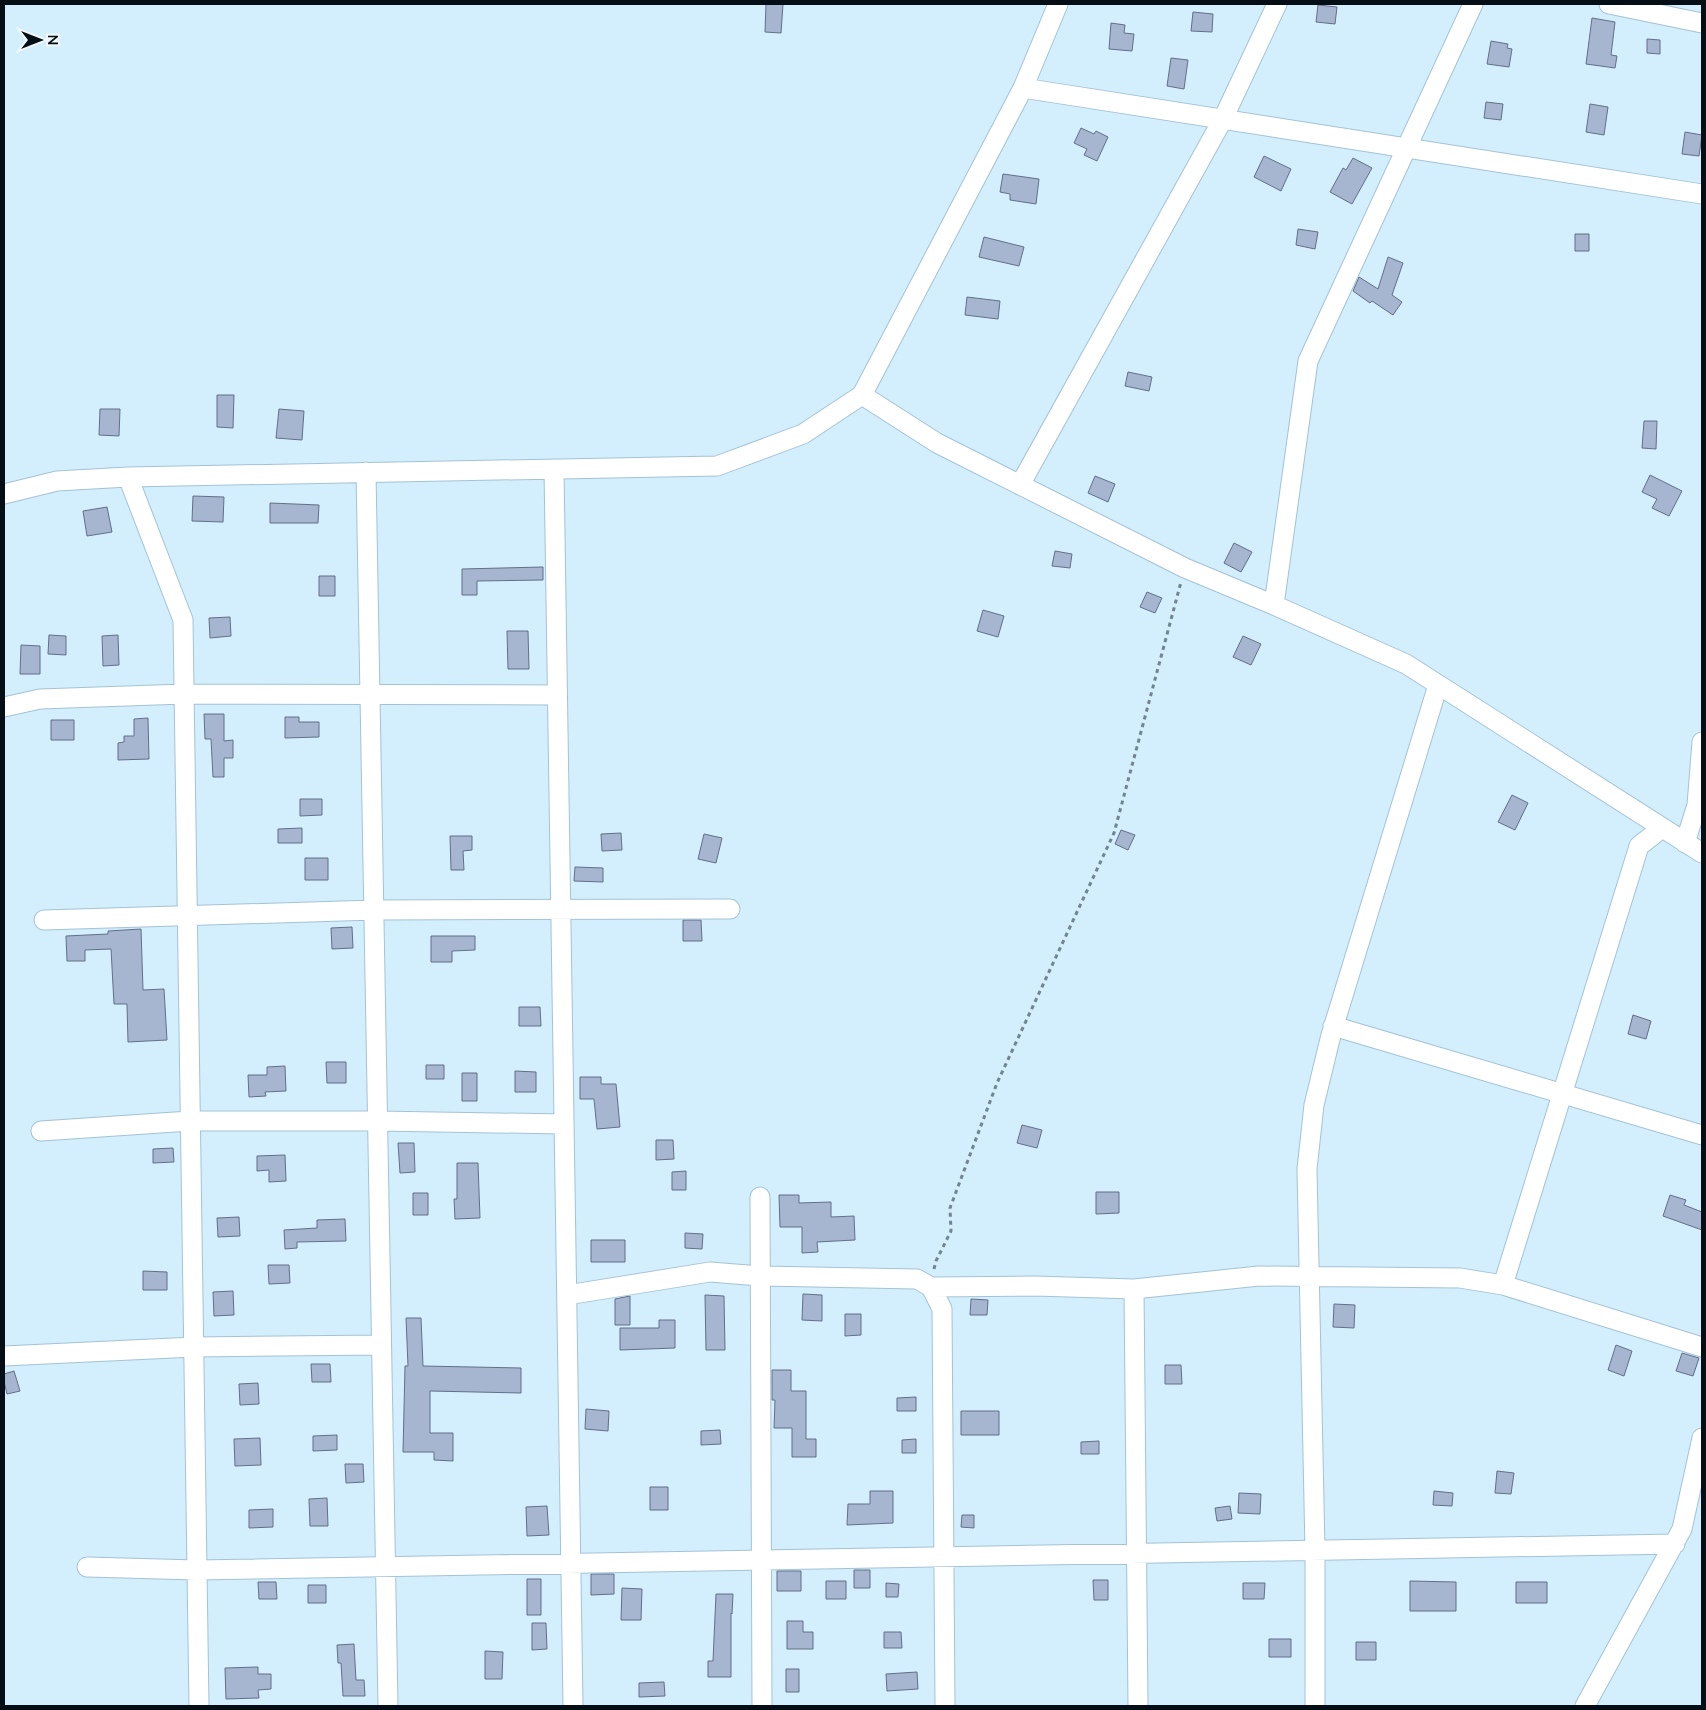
<svg xmlns="http://www.w3.org/2000/svg" width="1706" height="1710" font-family="Lato,sans-serif">
  <style>
    .building { fill: #a6b5d0; stroke: #626f89 }
    .lines { fill: none; stroke-linecap: round; stroke-linejoin: round }
    .minor-casing { stroke: #a3c3d5; stroke-width: 21 }
    .path { stroke: #71848f; stroke-width: 3; stroke-dasharray: 4 4; stroke-linecap: butt }
    .minor { stroke: #fff; stroke-width: 19 }
  </style>
  <rect width="100%" height="100%" fill="#d3eefd"/>
  <path class="building" d="M766 4H783L781 33 765 32Z
    M1318 5 1337 7 1335 24 1316 22Z
    M1193 12 1213 14 1212 32 1191 31Z
    M1592 18 1615 22 1611 55 1617 56 1615 68 1586 64Z
    M1111 23 1125 25 1124 33 1134 34 1132 51 1109 49Z
    M1647 39 1660 40V54L1647 53Z
    M1491 41 1508 44 1507 48 1512 49 1509 67 1487 64Z
    M1171 58 1188 60 1184 89 1167 86Z
    M1486 102 1503 104 1501 120 1484 118Z
    M1590 104 1608 107 1604 135 1586 132Z
    M1081 128 1094 134 1096 131 1108 137 1097 161 1084 155 1087 149 1074 143Z
    M1685 132 1702 135 1699 156 1682 154Z
    M1264 156 1291 169 1281 191 1254 177Z
    M1353 158 1372 168 1352 204 1330 192 1343 168 1346 170Z
    M1003 174 1039 179 1036 204 1010 200V194L1000 192Z
    M1298 229 1318 232 1315 249 1296 245Z
    M1575 234H1589V251H1575Z
    M984 237 1024 247 1019 266 979 257Z
    M1388 257 1403 263 1392 295 1402 302 1393 315 1372 301 1370 303 1353 291 1359 277 1378 289Z
    M967 297 1000 301 998 319 965 315Z
    M1128 372 1152 377 1149 391 1125 386Z
    M217 395H234L233 428 217 427Z
    M100 409H120L119 436 99 435Z
    M279 409 304 411 302 440 276 438Z
    M1644 421H1657L1656 449 1642 448Z
    M1650 475 1682 491 1669 516 1652 508 1657 499 1642 492Z
    M1095 476 1115 484 1108 502 1088 493Z
    M193 496 224 497 223 522 192 521Z
    M270 503 319 505 318 523H270Z
    M107 507 112 532 87 536 83 511Z
    M1234 543 1252 552 1241 572 1224 563Z
    M1055 551 1072 554 1070 568 1052 566Z
    M543 567V580L477 581V595H462V569Z
    M319 576H335V596H319Z
    M1147 592 1162 598 1155 613 1140 607Z
    M983 610 1004 616 998 637 977 631Z
    M230 617 231 636 210 638 209 618Z
    M507 631H528L529 669H508Z
    M49 635 66 636V655L48 654Z
    M118 635 119 665 103 666 102 636Z
    M1243 636 1261 644 1251 665 1233 657Z
    M21 645 40 646V674H20Z
    M204 714H224V741L233 740V758H224V777H213L211 739H205Z
    M285 717H299V722H319V737L285 738Z
    M148 718 149 759 118 760V743L124 742V736H134V719Z
    M51 720H74V740H51Z
    M1512 795 1528 803 1515 830 1498 822Z
    M300 799H322V815L300 816Z
    M302 828V843H278V829Z
    M1121 830 1135 835 1128 850 1115 844Z
    M621 833 622 850 602 851 601 834Z
    M704 834 722 838 716 863 698 859Z
    M450 836H472V850L463 851 464 870H451Z
    M305 858H328V880H305Z
    M575 867 603 868V882L574 881Z
    M683 920H701L702 941H683Z
    M352 927 353 948 332 949 331 928Z
    M141 929 143 990 164 989 167 1040 128 1042 127 1004H114L111 949 85 950V961H67L66 936 108 934V931Z
    M431 936H475V950L452 951V962H431Z
    M519 1007H540L541 1026H519Z
    M1633 1015 1651 1021 1646 1039 1628 1034Z
    M326 1062H346V1083H327Z
    M426 1065H444V1079H426Z
    M285 1066 286 1091 265 1092 266 1096 249 1097 248 1075H267V1067Z
    M515 1071 536 1072V1092H515Z
    M462 1073H477V1101H462Z
    M580 1077H601V1084H616L620 1127 597 1129 594 1099H580Z
    M1022 1125 1042 1130 1037 1148 1017 1143Z
    M656 1140H673L674 1159 656 1160Z
    M398 1143H414L415 1172 400 1173Z
    M173 1148 174 1162 153 1163V1149Z
    M285 1155 286 1181 269 1182V1170L257 1171V1156Z
    M457 1163H478L480 1218 455 1219 454 1199H457Z
    M686 1171V1190H672V1172Z
    M1096 1192H1119V1213L1096 1214Z
    M413 1193H428V1215H413Z
    M779 1195H799V1203L831 1202V1217L854 1216 855 1240 817 1242 818 1252 802 1253V1227H780Z
    M1670 1195 1686 1200 1684 1205 1702 1212V1230L1663 1216Z
    M239 1217 240 1236 218 1237 217 1218Z
    M345 1219 346 1241 297 1242V1248L285 1249 284 1230 317 1228V1220Z
    M685 1233 703 1234 702 1249 685 1248Z
    M591 1240H625V1262H591Z
    M268 1265H289L290 1283 269 1284Z
    M143 1271 167 1272V1290H143Z
    M233 1291 234 1315 214 1316 213 1292Z
    M803 1294 822 1295V1321L802 1320Z
    M705 1295 724 1296 725 1350H706Z
    M630 1296V1325H615V1299Z
    M971 1299 988 1300 987 1315H970Z
    M1334 1304 1355 1305 1354 1328 1333 1327Z
    M845 1314H861V1335L845 1336Z
    M406 1318H421L423 1366 521 1368V1393L430 1391V1433H453V1461L434 1460V1452H403L405 1366H408Z
    M659 1320H675V1348L620 1350V1328H659Z
    M1616 1345 1632 1351 1624 1376 1608 1370Z
    M1682 1353 1699 1358 1693 1376 1676 1371Z
    M311 1364H330L331 1382H312Z
    M1165 1365H1181L1182 1384H1165Z
    M772 1370H791V1391H806V1439H816V1457H792V1428H774L775 1400H772Z
    M14 1371 20 1391 7 1394 4 1381V1374Z
    M258 1383 259 1404 240 1405 239 1384Z
    M916 1397V1411H897V1398Z
    M586 1409 609 1411 608 1431 585 1429Z
    M961 1411H999V1435H961Z
    M720 1430 721 1444 701 1445V1431Z
    M337 1435V1450L313 1451V1436Z
    M260 1438 261 1465 235 1466 234 1439Z
    M916 1439V1453H902V1440Z
    M1099 1441V1454H1081V1442Z
    M345 1464H363L364 1482 346 1483Z
    M1497 1471 1514 1473 1511 1494 1495 1493Z
    M650 1487H668V1510H650Z
    M870 1491H893V1523L847 1525 848 1504H870Z
    M1434 1491 1453 1493 1452 1506 1433 1505Z
    M1239 1493 1261 1494 1260 1514 1238 1513Z
    M327 1498 328 1526H310L309 1499Z
    M547 1506 549 1535 527 1536 526 1507Z
    M1230 1506 1232 1519 1217 1521 1215 1508Z
    M273 1509V1527L249 1528V1510Z
    M962 1515H974V1528L961 1527Z
    M854 1570H870V1588H854Z
    M777 1571H801V1591H777Z
    M591 1574H614V1594L591 1595Z
    M527 1579H541V1615H527Z
    M1093 1580H1108V1600H1094Z
    M826 1581H846V1599H826Z
    M1410 1581 1456 1582V1611H1410Z
    M258 1582H276L277 1599H259Z
    M1516 1582H1547V1603H1516Z
    M886 1583 899 1584 898 1597H886Z
    M1243 1583H1265L1264 1599H1243Z
    M308 1585H326V1603H308Z
    M622 1588 642 1589 641 1620H621Z
    M716 1594H733L732 1614 731 1613V1677H708V1661H713Z
    M787 1621H803V1632H813V1649H787Z
    M532 1623H546L547 1649 532 1650Z
    M884 1632H901L902 1648H884Z
    M1269 1639H1291V1657H1269Z
    M1356 1642H1376V1660H1356Z
    M354 1644 356 1680H364L365 1696H343L341 1663H338L337 1645Z
    M485 1651 503 1652 502 1679H485Z
    M258 1667V1674H271V1689L258 1690 259 1698 226 1699 225 1668Z
    M786 1669H799V1692H786Z
    M917 1672 918 1689 887 1691 886 1674Z
    M664 1682 665 1696 639 1697V1683Z"/>
  <g class="lines">
    <defs>
      <path id="minor" d="M1609 4 1702 23
        M1023 88 1702 194
        M862 395 937 443 1185 568 1274 605 1406 664 1702 853
        M554 469 573 1706
        M366 472 388 1706
        M128 477 183 620 199 1706
        M1020 485 1223 119 1277 4
        M4 494 57 481 128 477 717 466 803 434 862 395 1023 88 1058 4
        M1274 605 1308 361 1473 4
        M4 707 40 699 184 694 557 695
        M1685 843 1697 805 1702 742
        M44 920 374 910 730 909
        M1333 1026 1702 1135
        M41 1131 190 1121H377L564 1124
        M760 1197 762 1706
        M1503 1285 1639 846 1662 828
        M931 1287 1035 1286 1134 1289 1259 1276 1460 1278 1503 1285 1702 1347
        M1134 1289 1138 1706
        M567 1295 710 1272 760 1276 917 1279 931 1287 942 1309 945 1706
        M4 1356 194 1347 381 1345
        M87 1567 197 1570 1675 1544
        M1315 1706V1550L1307 1169 1314 1105 1331 1035 1438 685
        M1585 1706 1682 1529 1702 1438"/>
    </defs>
    <use href="#minor" class="minor-casing"/>
    <path class="path" d="M934 1269 936 1261 951 1231 950 1208 997 1083 1114 833 1181 582"/>
    <use href="#minor" class="minor"/>
  </g>
  <rect width="1706" height="1710" fill="none" stroke="#040e14" stroke-width="10"/>
  <g transform="translate(40 40) rotate(90)" stroke="#f1f7fb" stroke-width="4" paint-order="stroke">
  <path d="M0-4L9 19L0 12L-9 19Z" fill="#040e14"/>
  <text y="-8" font-size="14" font-weight="bold" text-anchor="middle" fill="#040e14">N</text>
  </g>
</svg>
